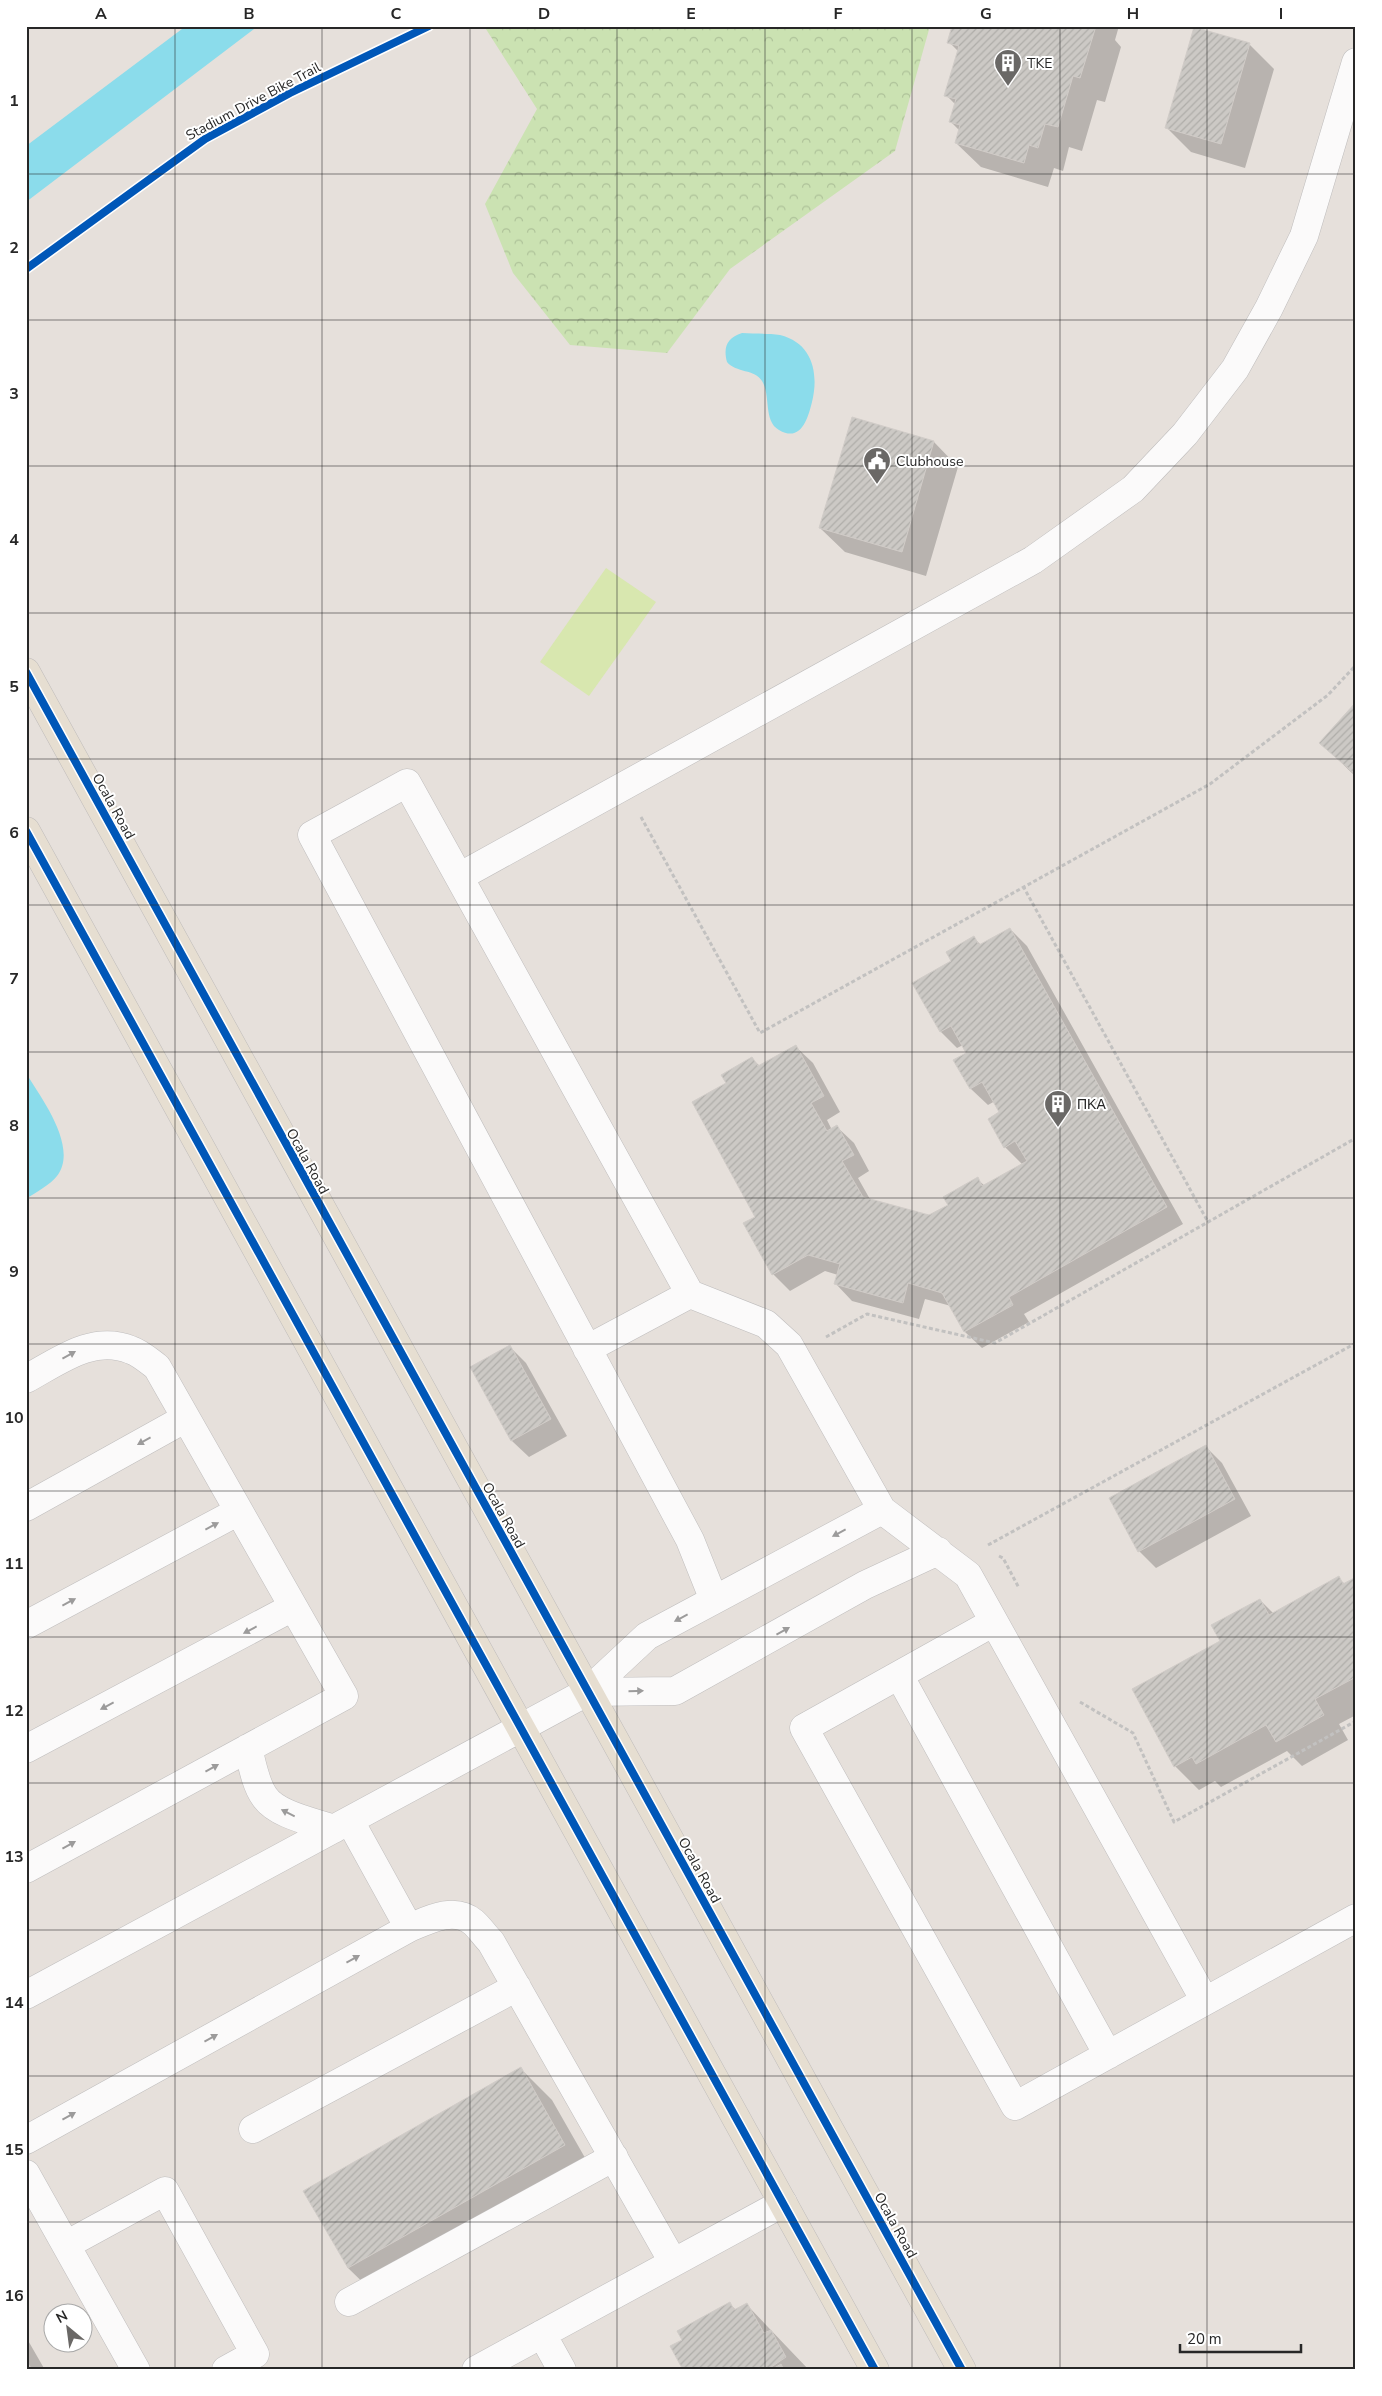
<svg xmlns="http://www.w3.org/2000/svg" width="1382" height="2396" viewBox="0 0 1382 2396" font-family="'Nunito Sans',sans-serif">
<defs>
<pattern id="forest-crowns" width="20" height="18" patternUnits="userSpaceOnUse" patternTransform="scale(1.25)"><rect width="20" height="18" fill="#cbe2b2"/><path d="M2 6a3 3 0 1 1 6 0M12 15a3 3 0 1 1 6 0" fill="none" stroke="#aec299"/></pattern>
<pattern id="building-hatch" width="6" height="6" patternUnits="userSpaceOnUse" patternTransform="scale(1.25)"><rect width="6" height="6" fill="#ccc9c5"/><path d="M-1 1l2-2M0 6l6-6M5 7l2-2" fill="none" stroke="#afada9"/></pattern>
</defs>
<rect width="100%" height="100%" fill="#e6e0db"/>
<path fill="url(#forest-crowns)" d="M 484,26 L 930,26 L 895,151 L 730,269 L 667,353 L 570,345 L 513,273 L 485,204 L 537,109 Z"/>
<path fill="#d8e7af" d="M 606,568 L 656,602 L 589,696 L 540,662 Z"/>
<path fill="#8bdceb" d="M 186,26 L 258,26 L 26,202 L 26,146 Z
M 742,333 C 754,334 768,333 780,335 C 813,343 819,374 812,402 C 808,418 801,443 779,430 C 763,421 771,395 762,381 C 755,369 736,373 727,362 C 723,347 727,338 742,333 Z
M 26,1073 C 41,1098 79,1147 57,1176 C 51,1184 35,1193 26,1199 Z"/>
<path fill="#0003" d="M 954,26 L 1119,26 L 1115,40 L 1121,47 L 1105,102 L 1097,100 L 1082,151 L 1069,147 L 1063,171 L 1054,168 L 1048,187 L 981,167 L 956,143 L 960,131 L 951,122 L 956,105 L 946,95 L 959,52 L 949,42 Z
M 1249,44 L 1274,69 L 1245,168 L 1191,152 L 1167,128 Z
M 853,418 L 934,442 L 958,467 L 926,576 L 845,552 L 820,528 Z
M 1356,704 L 1356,777 L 1321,743 Z
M 1010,929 L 1027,946 L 1183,1224 L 1024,1314 L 1029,1322 L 982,1348 L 965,1332 L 951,1306 L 925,1299 L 919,1319 L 852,1301 L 836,1284 L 838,1275 L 825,1271 L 790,1291 L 773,1274 L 745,1224 L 757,1217 L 727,1084 L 752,1059 L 760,1066 L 796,1047 L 813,1063 L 840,1112 L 827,1120 L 832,1130 L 837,1127 L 854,1143 L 869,1171 L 858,1178 L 871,1201 L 929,1216 L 950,1205 L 977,1179 L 985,1186 L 1023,1165 L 1005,1147 L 1001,1113 L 995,1101 L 988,1105 L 971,1089 L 955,1061 L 967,1053 L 963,1045 L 957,1048 L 941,1032 L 952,961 L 974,938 L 981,945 Z
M 510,1347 L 526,1363 L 567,1436 L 529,1457 L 512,1441 L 472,1368 Z
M 1206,1447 L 1222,1463 L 1251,1516 L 1156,1568 L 1139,1551 Z
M 1338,1578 L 1345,1584 L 1356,1578 L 1356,1715 L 1339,1724 L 1348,1740 L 1302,1766 L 1287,1751 L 1221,1787 L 1215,1781 L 1199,1790 L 1175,1766 L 1221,1641 L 1260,1600 L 1274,1614 Z
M 521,2069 L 552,2100 L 596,2177 L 380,2299 L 348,2268 L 305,2191 Z
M 729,2303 L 736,2310 L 747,2305 L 809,2370 L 685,2370 L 684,2340 Z
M 26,2337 L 45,2370 L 26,2370 Z"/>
<path fill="url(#building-hatch)" stroke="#d1ccc8" d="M 952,26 L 1096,26 L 1080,78 L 1073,76 L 1058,127 L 1045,124 L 1038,148 L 1029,145 L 1024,163 L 955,143 L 960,125 L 949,122 L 956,99 L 944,96 L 959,46 L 947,43 Z
M 1194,27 L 1250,43 L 1221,144 L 1165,128 Z
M 852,417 L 934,441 L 902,552 L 819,528 Z
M 1356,702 L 1356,775 L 1319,743 Z
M 1010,928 L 1167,1207 L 1009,1297 L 1013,1305 L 964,1332 L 942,1293 L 908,1283 L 903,1303 L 834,1284 L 840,1264 L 808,1255 L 772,1275 L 743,1223 L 755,1217 L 692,1102 L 726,1083 L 721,1075 L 752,1057 L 758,1066 L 796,1045 L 824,1096 L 811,1103 L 827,1131 L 837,1125 L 854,1155 L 842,1161 L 863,1197 L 929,1215 L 948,1205 L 943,1197 L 978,1177 L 982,1186 L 1027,1161 L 1015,1141 L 1004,1148 L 988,1119 L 999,1112 L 982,1082 L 970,1089 L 953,1060 L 966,1053 L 951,1026 L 940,1032 L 912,983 L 951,961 L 946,952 L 974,936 L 979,945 Z
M 510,1345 L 551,1419 L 511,1441 L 470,1367 Z
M 1206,1445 L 1235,1499 L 1138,1552 L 1109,1498 Z
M 1339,1576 L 1343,1584 L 1356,1577 L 1356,1677 L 1315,1699 L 1324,1715 L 1276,1742 L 1266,1725 L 1196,1764 L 1192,1757 L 1174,1767 L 1132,1689 L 1220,1641 L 1211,1625 L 1260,1599 L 1269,1615 Z
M 521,2067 L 565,2145 L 348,2268 L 303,2191 Z
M 730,2302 L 734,2310 L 747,2303 L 764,2333 L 771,2330 L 786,2357 L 767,2370 L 683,2370 L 670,2346 L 682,2340 L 677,2331 Z
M 26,2360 L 32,2370 L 26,2370 Z
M 781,2364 L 784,2370 L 771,2370 Z"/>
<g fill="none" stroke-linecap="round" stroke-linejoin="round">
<defs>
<path id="minor" d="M 459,877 L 1033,560 L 1133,489 L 1185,434 L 1235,369 L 1269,308 L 1304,236 L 1356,62
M 587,1349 L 690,1294
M 26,1379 C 59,1361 93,1334 131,1350 C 140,1353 149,1361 157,1367 L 344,1696 L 26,1869
M 26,1507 L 186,1418
M 714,1600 L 690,1540 L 312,835 L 407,783 L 690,1294 L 766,1324 L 789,1345 L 882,1510 L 968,1575 L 1205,2001
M 994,1622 L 804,1728 L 1015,2106 L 1356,1918
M 26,1625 L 239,1511
M 899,1675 L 1108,2055
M 587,1692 L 675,1691 L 865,1585 L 938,1551
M 248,1748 C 252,1763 255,1783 264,1796 C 276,1815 314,1822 334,1829
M 26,1749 L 293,1607
M 350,1821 L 409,1928
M 26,1995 L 587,1692 L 647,1636 L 882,1510
M 253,2129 L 517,1987
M 26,2140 L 409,1928 C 428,1920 454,1906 473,1922 C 479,1927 485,1936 491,1942 L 673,2262
M 26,2174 L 136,2370
M 66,2245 L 165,2191 L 255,2354 L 226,2370
M 349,2302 L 614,2157
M 542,2334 L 562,2370
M 476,2370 L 783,2203"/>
<path id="major" d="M 26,672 L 962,2370
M 26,831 L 875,2370"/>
</defs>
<use href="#minor" stroke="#bfbdbd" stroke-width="29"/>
<use href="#major" stroke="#bfbcbb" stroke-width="29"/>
<path stroke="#c2c1c0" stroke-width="3" stroke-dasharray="4 2.5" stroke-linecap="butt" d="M 641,817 L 760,1033 L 1210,784 L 1328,695 L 1356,665
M 1023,886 L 1208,1222
M 826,1337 L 867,1314 L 995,1343 L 1356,1138
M 988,1545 L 1356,1343
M 999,1556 L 1003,1558 L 1019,1588
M 1080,1702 L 1133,1733 L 1174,1822 L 1356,1721"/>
<use href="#minor" stroke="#fbfafa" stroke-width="28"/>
<use href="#major" stroke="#e6ded1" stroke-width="28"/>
<defs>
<path id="cycleway" d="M 26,269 L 205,139 L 290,93 L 429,26
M 26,672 L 962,2370
M 26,831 L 875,2370"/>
</defs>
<use href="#cycleway" stroke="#fff" stroke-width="11"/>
<use href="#cycleway" stroke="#0057b8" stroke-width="8"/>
</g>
<defs><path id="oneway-solid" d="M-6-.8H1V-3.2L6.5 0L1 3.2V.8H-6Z" transform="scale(1.25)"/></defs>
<g fill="#9c9b9b">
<use href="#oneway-solid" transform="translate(69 1355) rotate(-29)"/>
<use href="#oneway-solid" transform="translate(144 1441) rotate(151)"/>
<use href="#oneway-solid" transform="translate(212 1526) rotate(-28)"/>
<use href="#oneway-solid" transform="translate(839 1533) rotate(152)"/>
<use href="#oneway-solid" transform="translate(69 1602) rotate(-28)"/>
<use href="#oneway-solid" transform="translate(681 1618) rotate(152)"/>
<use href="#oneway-solid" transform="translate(250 1630) rotate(152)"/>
<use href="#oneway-solid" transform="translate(783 1631) rotate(-29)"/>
<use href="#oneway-solid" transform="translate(636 1691) rotate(-1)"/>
<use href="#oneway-solid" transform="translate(107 1706) rotate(152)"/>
<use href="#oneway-solid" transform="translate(212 1768) rotate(-29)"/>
<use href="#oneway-solid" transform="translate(288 1813) rotate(-153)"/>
<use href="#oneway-solid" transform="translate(69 1845) rotate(-29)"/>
<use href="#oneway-solid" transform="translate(353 1959) rotate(-29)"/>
<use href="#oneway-solid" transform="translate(211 2038) rotate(-29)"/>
<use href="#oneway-solid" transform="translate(69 2116) rotate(-29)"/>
</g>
<path fill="none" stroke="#272727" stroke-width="1" stroke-opacity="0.55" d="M 175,26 L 175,2370M 322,26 L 322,2370M 470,26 L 470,2370M 617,26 L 617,2370M 765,26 L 765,2370M 912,26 L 912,2370M 1060,26 L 1060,2370M 1207,26 L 1207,2370M 26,174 L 1356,174M 26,320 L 1356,320M 26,466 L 1356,466M 26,613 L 1356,613M 26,759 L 1356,759M 26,905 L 1356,905M 26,1052 L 1356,1052M 26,1198 L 1356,1198M 26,1344 L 1356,1344M 26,1491 L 1356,1491M 26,1637 L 1356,1637M 26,1783 L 1356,1783M 26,1930 L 1356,1930M 26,2076 L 1356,2076M 26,2222 L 1356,2222"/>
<defs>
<symbol id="building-pin" viewBox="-11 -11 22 30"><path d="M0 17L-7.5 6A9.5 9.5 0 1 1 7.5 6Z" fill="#6a6866" stroke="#fff"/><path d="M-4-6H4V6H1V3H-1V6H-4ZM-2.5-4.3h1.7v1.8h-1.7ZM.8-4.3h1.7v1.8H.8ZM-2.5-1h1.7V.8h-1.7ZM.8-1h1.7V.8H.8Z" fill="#fff"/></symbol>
<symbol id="civic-pin" viewBox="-11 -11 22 30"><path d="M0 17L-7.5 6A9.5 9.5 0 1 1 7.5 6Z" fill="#6a6866" stroke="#fff"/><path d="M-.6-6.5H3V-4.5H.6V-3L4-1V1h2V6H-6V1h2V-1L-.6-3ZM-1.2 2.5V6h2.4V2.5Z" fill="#fff"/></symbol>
</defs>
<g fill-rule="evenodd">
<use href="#building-pin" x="992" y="47" width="32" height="43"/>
<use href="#civic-pin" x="861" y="445" width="32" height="43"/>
<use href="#building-pin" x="1042" y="1088" width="32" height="43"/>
</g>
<g text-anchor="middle" stroke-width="4" stroke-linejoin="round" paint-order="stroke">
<g font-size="14" fill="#272727" stroke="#fff" text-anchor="start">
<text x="1027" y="68">TKE</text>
<text x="896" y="466">Clubhouse</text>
<text x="1077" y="1109">ΠΚΑ</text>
</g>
<g font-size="14" fill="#272727" stroke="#fff">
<text transform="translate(253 101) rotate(-28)" y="5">Stadium Drive Bike Trail</text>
<text transform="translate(114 806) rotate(61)" y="5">Ocala Road</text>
<text transform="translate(308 1161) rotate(61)" y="5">Ocala Road</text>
<text transform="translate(504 1515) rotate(61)" y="5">Ocala Road</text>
<text transform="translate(700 1870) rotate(61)" y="5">Ocala Road</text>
<text transform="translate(896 2225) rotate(61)" y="5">Ocala Road</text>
</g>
</g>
<rect width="1382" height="2396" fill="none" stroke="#ffffff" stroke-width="55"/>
<g transform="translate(68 2328) rotate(331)"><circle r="24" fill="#ffffff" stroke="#a9a9a9"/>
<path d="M0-4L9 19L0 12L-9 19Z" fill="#6a6866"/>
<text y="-8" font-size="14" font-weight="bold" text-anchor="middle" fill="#272727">N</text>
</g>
<path d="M1180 2344v8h121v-8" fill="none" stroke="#272727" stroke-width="2.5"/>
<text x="1187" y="2344" font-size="15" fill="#272727" stroke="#ffffff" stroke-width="4" paint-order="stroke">20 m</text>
<rect x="28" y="28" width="1326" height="2340" fill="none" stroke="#272727" stroke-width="2"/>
<g font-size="16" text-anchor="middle" font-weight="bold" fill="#272727">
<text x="101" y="19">A</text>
<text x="249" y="19">B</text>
<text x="396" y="19">C</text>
<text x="544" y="19">D</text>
<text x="691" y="19">E</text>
<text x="838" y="19">F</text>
<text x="986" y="19">G</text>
<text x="1133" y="19">H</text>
<text x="1281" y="19">I</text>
<text x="14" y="106">1</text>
<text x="14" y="253">2</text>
<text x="14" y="399">3</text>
<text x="14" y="545">4</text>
<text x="14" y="692">5</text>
<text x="14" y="838">6</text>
<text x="14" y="984">7</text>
<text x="14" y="1131">8</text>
<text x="14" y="1277">9</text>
<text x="14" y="1423">10</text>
<text x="14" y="1569">11</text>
<text x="14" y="1716">12</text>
<text x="14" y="1862">13</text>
<text x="14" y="2008">14</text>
<text x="14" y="2155">15</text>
<text x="14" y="2301">16</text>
</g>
</svg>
